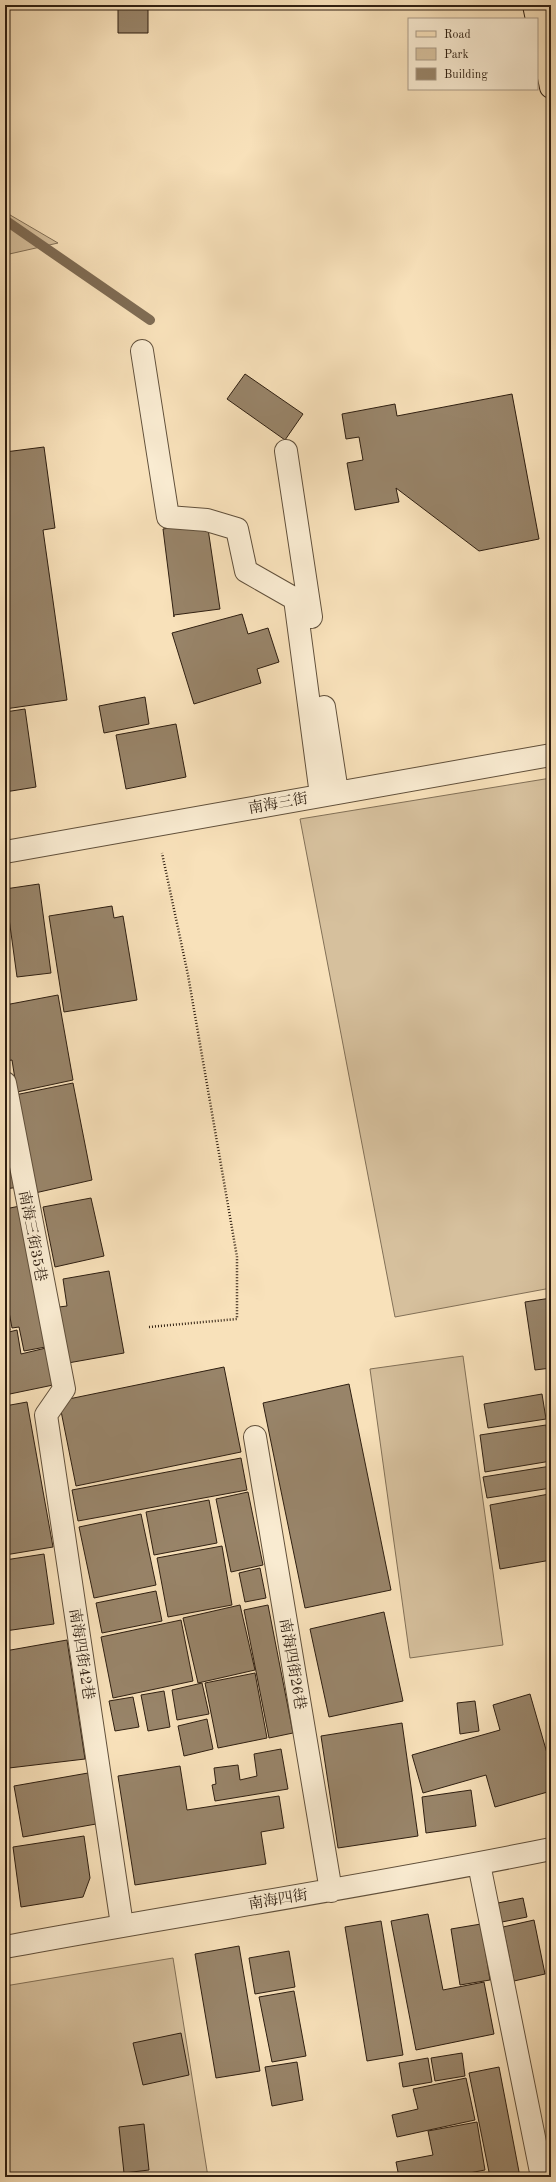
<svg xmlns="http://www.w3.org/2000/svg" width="556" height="2182" viewBox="0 0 556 2182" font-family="'Old Standard TT','Noto Serif TC',serif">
<rect width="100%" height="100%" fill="#f8e1ba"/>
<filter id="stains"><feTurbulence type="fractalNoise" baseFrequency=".005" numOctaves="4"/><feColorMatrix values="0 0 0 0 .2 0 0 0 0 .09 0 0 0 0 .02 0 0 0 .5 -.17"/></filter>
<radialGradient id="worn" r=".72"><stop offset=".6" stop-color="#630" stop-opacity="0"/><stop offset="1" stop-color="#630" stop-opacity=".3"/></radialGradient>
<path fill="#d6c09d" stroke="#827057" d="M 5,212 L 58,243 L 5,255 Z
M 551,778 L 551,1288 L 395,1317 L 300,819 Z
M 463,1356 L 503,1645 L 410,1658 L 370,1369 Z
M 173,1958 L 208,2177 L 5,2177 L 5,1986 Z"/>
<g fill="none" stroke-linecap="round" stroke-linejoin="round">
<path stroke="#7f6c54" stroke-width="10" d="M 5,220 L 150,320"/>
</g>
<path fill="#988469" stroke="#2f1f11" d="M 118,5 L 148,5 L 148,33 L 118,33 Z
M 245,374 L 303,414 L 285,440 L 227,399 Z
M 512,394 L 539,539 L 479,551 L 396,488 L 399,502 L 355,510 L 347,463 L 363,460 L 359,437 L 346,439 L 342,414 L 395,404 L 397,416 Z
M 44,447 L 55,528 L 43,530 L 67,700 L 5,709 L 5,452 Z
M 207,522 L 220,609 L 174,615 L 174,617 L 163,529 Z
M 242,614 L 248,634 L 268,628 L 279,662 L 257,669 L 261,683 L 194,704 L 172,633 Z
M 145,697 L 149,724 L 104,733 L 99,706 Z
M 25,709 L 36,787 L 5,792 L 5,712 Z
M 176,724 L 186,777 L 126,789 L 116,735 Z
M 39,884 L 51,973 L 17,977 L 5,889 Z
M 112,906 L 114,918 L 123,916 L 137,1000 L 64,1012 L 49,916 Z
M 58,995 L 73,1080 L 17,1092 L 12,1060 L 5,1061 L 5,1005 Z
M 73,1083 L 92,1180 L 35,1193 L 15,1095 Z
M 5,1103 L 19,1187 L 5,1189 Z
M 91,1198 L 104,1256 L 55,1267 L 43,1207 Z
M 20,1206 L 51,1346 L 24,1351 L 19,1327 L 12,1328 L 5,1290 L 5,1209 Z
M 109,1271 L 124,1353 L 68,1363 L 59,1307 L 67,1306 L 63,1279 Z
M 551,1298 L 551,1368 L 535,1370 L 525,1302 Z
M 5,1303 L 10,1330 L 5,1331 Z
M 17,1330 L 21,1354 L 50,1347 L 58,1384 L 5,1395 L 5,1333 Z
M 224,1367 L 241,1452 L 76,1486 L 59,1401 Z
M 349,1384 L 391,1590 L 305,1608 L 263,1403 Z
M 542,1394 L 546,1419 L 488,1428 L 484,1404 Z
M 27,1402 L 53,1547 L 5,1555 L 5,1406 Z
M 546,1425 L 551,1461 L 485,1472 L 480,1435 Z
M 241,1458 L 247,1490 L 78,1521 L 72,1490 Z
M 551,1466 L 551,1488 L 487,1498 L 483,1477 Z
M 248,1492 L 263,1565 L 231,1572 L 216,1499 Z
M 549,1494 L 551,1560 L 500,1569 L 490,1505 Z
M 209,1500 L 217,1543 L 154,1555 L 146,1512 Z
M 141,1514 L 156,1585 L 94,1598 L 79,1527 Z
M 222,1546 L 232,1605 L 168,1617 L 157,1558 Z
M 44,1554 L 54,1624 L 5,1631 L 5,1560 Z
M 260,1568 L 266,1598 L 245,1602 L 239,1573 Z
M 156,1591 L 162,1621 L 102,1633 L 96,1603 Z
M 240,1605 L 255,1670 L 198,1683 L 183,1618 Z
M 268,1605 L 293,1733 L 269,1738 L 244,1610 Z
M 384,1612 L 403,1701 L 329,1717 L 310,1629 Z
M 181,1620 L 193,1681 L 113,1698 L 101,1637 Z
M 67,1640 L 85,1759 L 9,1768 L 5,1744 L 5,1651 Z
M 255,1673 L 267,1738 L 218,1748 L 205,1683 Z
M 202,1683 L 209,1714 L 177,1720 L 172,1690 Z
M 164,1691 L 170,1727 L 148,1731 L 141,1695 Z
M 530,1694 L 551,1767 L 551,1791 L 495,1807 L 486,1775 L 423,1793 L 412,1755 L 500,1730 L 493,1705 Z
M 133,1697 L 139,1727 L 115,1731 L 109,1701 Z
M 475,1701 L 479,1731 L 460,1734 L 457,1703 Z
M 207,1719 L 213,1749 L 184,1756 L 178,1726 Z
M 402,1723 L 418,1836 L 338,1848 L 321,1736 Z
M 281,1749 L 288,1789 L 215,1801 L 212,1785 L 216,1784 L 214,1768 L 238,1765 L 240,1780 L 257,1776 L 254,1754 Z
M 180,1766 L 187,1810 L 279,1796 L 284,1828 L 261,1832 L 266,1864 L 135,1885 L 118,1776 Z
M 88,1773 L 96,1824 L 23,1837 L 14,1786 Z
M 471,1790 L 476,1826 L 426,1833 L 422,1797 Z
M 84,1836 L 90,1878 L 83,1897 L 21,1907 L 13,1847 Z
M 523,1898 L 527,1917 L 497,1923 L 493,1904 Z
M 428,1914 L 443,1990 L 484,1982 L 494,2034 L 416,2050 L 391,1921 Z
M 534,1920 L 545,1974 L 514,1981 L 503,1927 Z
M 381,1921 L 403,2055 L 367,2061 L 345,1927 Z
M 481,1924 L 490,1980 L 460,1985 L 451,1929 Z
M 239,1946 L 260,2071 L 216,2078 L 195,1954 Z
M 289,1951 L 295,1987 L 255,1994 L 249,1958 Z
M 294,1991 L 306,2056 L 272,2062 L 259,1997 Z
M 181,2033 L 189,2075 L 143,2085 L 133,2043 Z
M 462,2053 L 465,2076 L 435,2081 L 431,2058 Z
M 428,2058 L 432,2082 L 403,2087 L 399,2063 Z
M 297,2062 L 303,2100 L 272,2106 L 265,2067 Z
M 499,2067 L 520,2177 L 490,2177 L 469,2073 Z
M 466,2078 L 475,2120 L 397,2137 L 392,2115 L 418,2109 L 413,2089 Z
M 477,2122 L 485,2170 L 448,2177 L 399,2177 L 396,2162 L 433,2155 L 428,2131 Z
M 144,2124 L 149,2170 L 124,2173 L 119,2127 Z"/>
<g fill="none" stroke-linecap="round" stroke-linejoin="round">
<defs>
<path id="minor" d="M 142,351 L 168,517 L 207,520 L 237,529 L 246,571 L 295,599 L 321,795
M 286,451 L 311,617
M 324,707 L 337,792
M 5,852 L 551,755
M 5,1083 L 64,1389 L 46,1415 L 122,1925
M 255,1437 L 331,1891
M 479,1864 L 542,2177
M 5,1947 C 187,1913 370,1886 551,1849"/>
<path id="major" d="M 534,5 L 551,87"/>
</defs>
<use href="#minor" stroke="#61503b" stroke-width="24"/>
<use href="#major" stroke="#2f1f11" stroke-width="24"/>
<path stroke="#2f1f11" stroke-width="2.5" stroke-dasharray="1 2" stroke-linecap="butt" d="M 149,1327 L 237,1319 L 237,1257 L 188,975 L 162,853"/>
<use href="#minor" stroke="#faecd2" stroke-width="22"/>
<use href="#major" stroke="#f8e1ba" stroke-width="22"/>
</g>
<g text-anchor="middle" stroke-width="4" stroke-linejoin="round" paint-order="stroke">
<g font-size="15" fill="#2f1f11" stroke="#faecd2">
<text transform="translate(278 803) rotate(-10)" y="5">南海三街</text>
<text transform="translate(33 1236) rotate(79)" y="5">南海三街35巷</text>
<text transform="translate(82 1654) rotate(81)" y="5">南海四街42巷</text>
<text transform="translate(293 1664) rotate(80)" y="5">南海四街26巷</text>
<text transform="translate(278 1899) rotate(-9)" y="5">南海四街</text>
</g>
</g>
<rect width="556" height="2182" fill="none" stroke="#f8e1ba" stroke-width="20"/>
<rect x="6" y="6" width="544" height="2170" fill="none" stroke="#2f1f11" stroke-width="2"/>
<rect x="10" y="10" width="536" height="2162" fill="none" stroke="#2f1f11"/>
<rect x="408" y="18" width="130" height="72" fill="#faecd2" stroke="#a99a85"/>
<rect x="416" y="31" width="20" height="6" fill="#f8e1ba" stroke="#a99a85"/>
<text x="444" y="38" font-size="12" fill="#2f1f11">Road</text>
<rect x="416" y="48" width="20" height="12" fill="#d6c09d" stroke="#a99a85"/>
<text x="444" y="58" font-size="12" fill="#2f1f11">Park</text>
<rect x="416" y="68" width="20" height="12" fill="#988469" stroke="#a99a85"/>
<text x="444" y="78" font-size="12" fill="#2f1f11">Building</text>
<rect width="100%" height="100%" filter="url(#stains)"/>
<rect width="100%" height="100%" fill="url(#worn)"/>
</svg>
